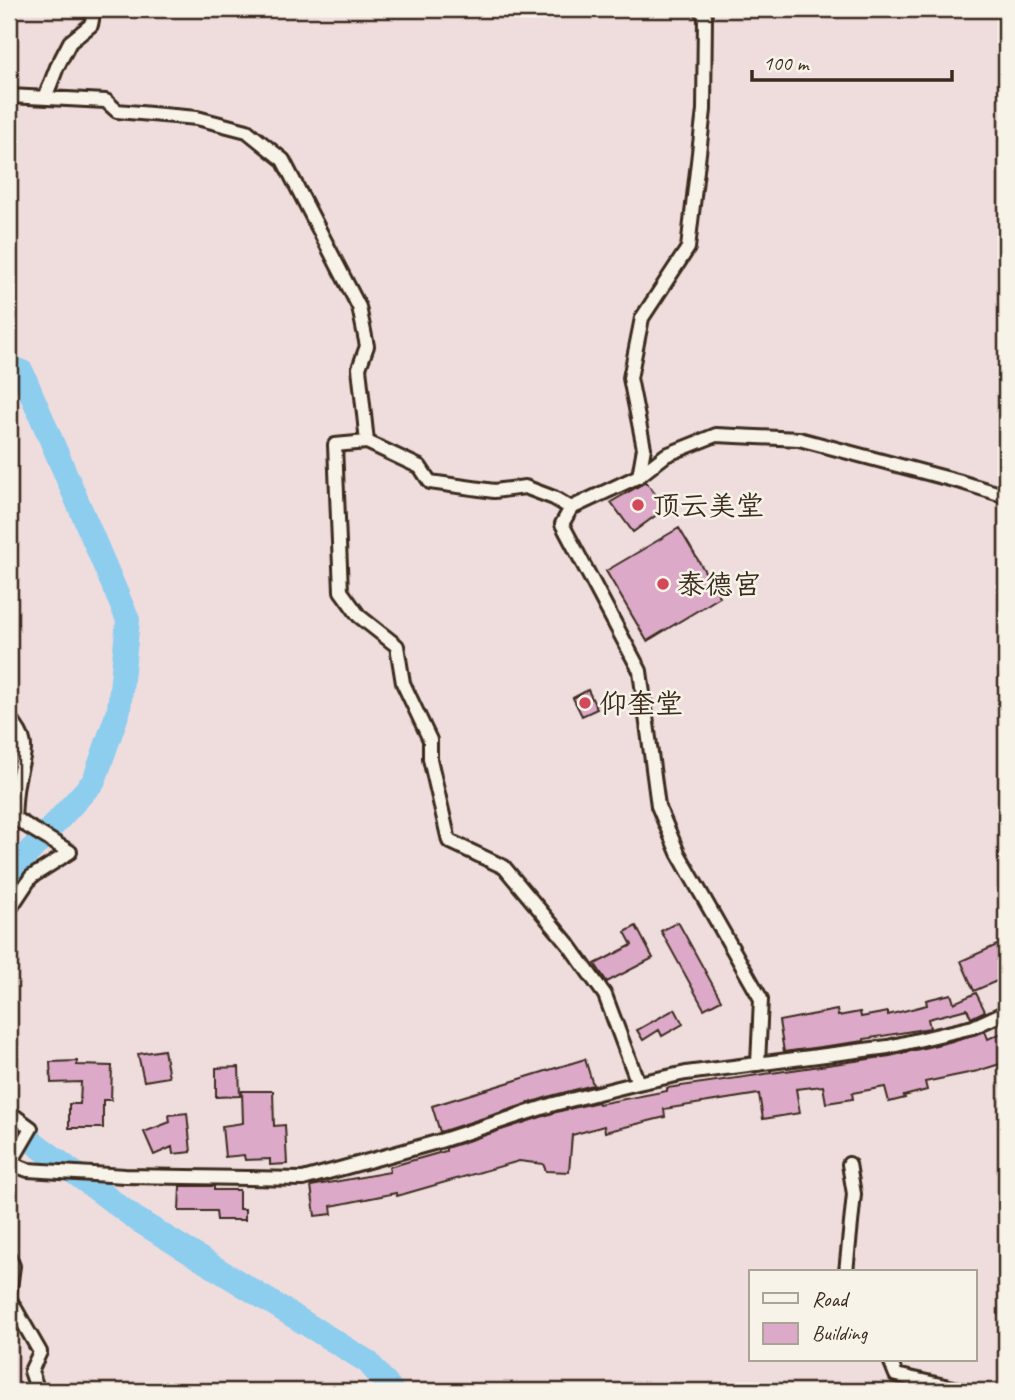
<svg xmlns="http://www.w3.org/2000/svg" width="1015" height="1400" viewBox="0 0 1015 1400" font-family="Caveat,'LXGW WenKai TC',sans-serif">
<rect width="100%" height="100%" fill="#efddde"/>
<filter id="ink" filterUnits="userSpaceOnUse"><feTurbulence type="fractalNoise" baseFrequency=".0143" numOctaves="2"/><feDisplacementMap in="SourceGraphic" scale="14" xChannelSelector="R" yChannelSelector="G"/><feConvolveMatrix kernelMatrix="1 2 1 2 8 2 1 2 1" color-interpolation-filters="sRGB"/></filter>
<g filter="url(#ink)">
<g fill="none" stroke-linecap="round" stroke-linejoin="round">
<path stroke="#8dcdee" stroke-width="24" d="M 9,367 L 22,372 L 128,620 L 119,709 L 94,781 L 9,874
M 9,1124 L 136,1219 L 368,1362 L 392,1391"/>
</g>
<path fill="#dcaac8" stroke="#3b2a1e" stroke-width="2" d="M 646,482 L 666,508 L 633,532 L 611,502 Z
M 679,528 L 720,597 L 647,641 L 606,571 Z
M 588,690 L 597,709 L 582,716 L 573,698 Z
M 678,922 L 721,1000 L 704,1009 L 661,931 Z
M 636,926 L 653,958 L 607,982 L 595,964 L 632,945 L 625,932 Z
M 1006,941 L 1006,977 L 974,991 L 961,961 Z
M 976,993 L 985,1011 L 971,1018 L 967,1009 L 928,1019 L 930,1028 L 864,1039 L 864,1041 L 784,1052 L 779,1021 L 837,1010 L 838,1016 L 860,1012 L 861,1017 L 888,1012 L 888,1015 L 927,1005 L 926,1000 L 951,994 L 954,1003 Z
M 675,1009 L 683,1024 L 662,1036 L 659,1030 L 643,1040 L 637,1030 Z
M 985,1031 L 988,1039 L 1006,1031 L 1006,1062 L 978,1071 L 925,1082 L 927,1090 L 904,1096 L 905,1098 L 889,1102 L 885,1087 L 852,1093 L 853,1099 L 826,1103 L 823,1086 L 796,1089 L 800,1113 L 763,1119 L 759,1094 L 664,1109 L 665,1117 L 605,1132 L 604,1126 L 572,1135 L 569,1172 L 546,1171 L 543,1164 L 519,1161 L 397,1196 L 396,1193 L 331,1206 L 332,1214 L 315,1216 L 311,1186 L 390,1172 L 389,1167 L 446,1151 L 446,1148 L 556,1112 L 598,1102 L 599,1104 L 667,1091 L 667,1088 L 890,1056 L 949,1042 Z
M 164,1050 L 169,1077 L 144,1081 L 138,1054 Z
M 585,1059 L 593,1085 L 551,1096 L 440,1132 L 432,1106 Z
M 77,1061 L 77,1065 L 112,1066 L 111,1100 L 103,1100 L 103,1128 L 69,1128 L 69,1104 L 80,1104 L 81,1082 L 51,1083 L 50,1062 Z
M 239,1067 L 240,1096 L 216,1097 L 216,1068 Z
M 242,1091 L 273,1091 L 274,1126 L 285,1125 L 287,1164 L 270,1165 L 270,1159 L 245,1160 L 244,1155 L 225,1157 L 222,1126 L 243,1123 Z
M 187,1113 L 191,1152 L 173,1154 L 172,1147 L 154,1155 L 144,1132 L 170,1122 L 169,1115 Z
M 180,1186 L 214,1186 L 214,1190 L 239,1190 L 239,1209 L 245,1209 L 245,1220 L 217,1220 L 216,1211 L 179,1211 Z"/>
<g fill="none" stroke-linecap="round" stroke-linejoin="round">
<defs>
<path id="minor" d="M 9,96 L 106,101 L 117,111 L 197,118 L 247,131 L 283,160 L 359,307 L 367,346 L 359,368 L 367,442 L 420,467 L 430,482 L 494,491 L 525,487 L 554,498 L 571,508
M 45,98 L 57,67 L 70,42 L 91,25 L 94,9
M 367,442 L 335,445 L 341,591 L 359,616 L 397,646 L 403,683 L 430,740 L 430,759 L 449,841 L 504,867 L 569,945 L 605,995 L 638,1083
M 639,476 L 644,448 L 630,378 L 642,318 L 688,248 L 704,110 L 705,16 L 700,9
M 9,718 C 31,743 24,750 18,779 C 15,792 15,805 14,818 L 70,852 L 31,877 L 9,910
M 758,1064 L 761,999 L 678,853 L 658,806 L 640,671 L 562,524 L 571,508 L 639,476 L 666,455 L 716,435 L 799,439 L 961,482 L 1006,496
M 9,1112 L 31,1128 L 10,1164
M 9,1163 L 28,1170 L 125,1176 L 303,1179 L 437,1142 L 554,1104 L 638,1083 L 686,1073 L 888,1047 L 973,1027 L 1006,1012
M 9,1257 L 13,1266 L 9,1295
M 846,1272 L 854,1194 L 849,1164
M 9,1298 L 40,1352 L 31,1371 L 38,1391
M 890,1360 L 896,1375 L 967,1391"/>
</defs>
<use href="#minor" stroke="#3b2a1e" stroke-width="18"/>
<use href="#minor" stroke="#f7f3e8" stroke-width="12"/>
</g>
</g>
<g fill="#d1495b" stroke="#f7f3e8" stroke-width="2.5">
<circle cx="638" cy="505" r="7"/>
<circle cx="663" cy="584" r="7"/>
<circle cx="585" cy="703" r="7"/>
</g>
<g text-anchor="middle" stroke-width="5" stroke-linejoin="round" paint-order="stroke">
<g font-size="28" fill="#3b2a1e" stroke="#f7f3e8" text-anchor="start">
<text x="652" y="515">顶云美堂</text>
<text x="677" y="594">泰德宫</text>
<text x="599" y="713">仰奎堂</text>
</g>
</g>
<rect width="1015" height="1400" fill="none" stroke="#f7f3e8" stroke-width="35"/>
<rect x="18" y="18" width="980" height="1365" fill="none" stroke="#3b2a1e" stroke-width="2.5" filter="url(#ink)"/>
<rect x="749" y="1270" width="228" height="91" fill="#f7f3e8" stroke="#aca397" stroke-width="2"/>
<rect x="763" y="1293" width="35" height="10" fill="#f7f3e8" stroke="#aca397" stroke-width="2"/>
<text x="812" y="1306" font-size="21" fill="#3b2a1e">Road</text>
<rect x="763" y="1323" width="35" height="21" fill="#dcaac8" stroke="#aca397" stroke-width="2"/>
<text x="812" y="1340" font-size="21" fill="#3b2a1e">Building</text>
<path d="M752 70v10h200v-10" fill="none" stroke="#3b2a1e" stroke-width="3.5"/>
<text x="763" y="70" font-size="21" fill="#3b2a1e" stroke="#f7f3e8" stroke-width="5" paint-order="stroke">100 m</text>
</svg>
